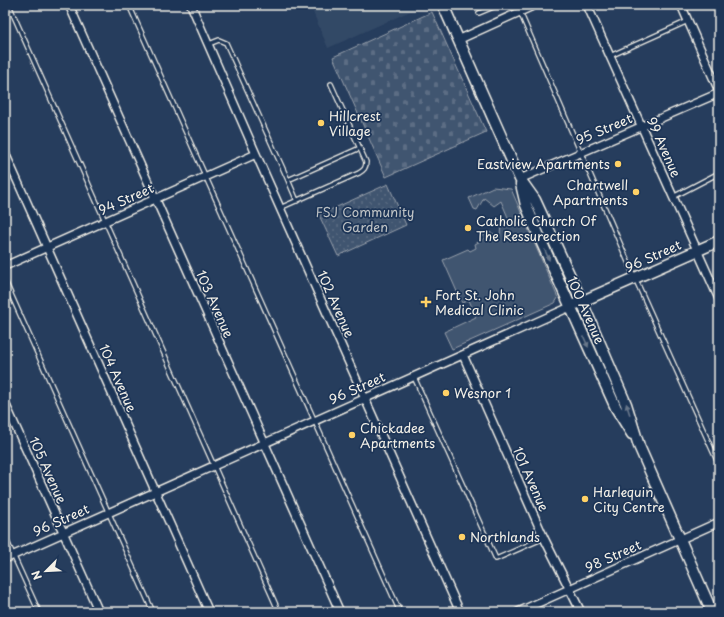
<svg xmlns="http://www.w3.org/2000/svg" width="724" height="617" viewBox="0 0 724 617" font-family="'Playpen Sans',sans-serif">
<defs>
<pattern id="cemetery-stones" width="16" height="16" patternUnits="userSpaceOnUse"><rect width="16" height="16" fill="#40546f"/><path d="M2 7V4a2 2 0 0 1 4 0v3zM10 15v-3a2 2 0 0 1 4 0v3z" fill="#5c6d84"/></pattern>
<pattern id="garden-dots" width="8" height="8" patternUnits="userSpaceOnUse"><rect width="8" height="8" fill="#40546f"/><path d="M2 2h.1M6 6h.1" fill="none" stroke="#5c6d84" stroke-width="1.8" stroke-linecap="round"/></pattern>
</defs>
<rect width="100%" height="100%" fill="#263d5d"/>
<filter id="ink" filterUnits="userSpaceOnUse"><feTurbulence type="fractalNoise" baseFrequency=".025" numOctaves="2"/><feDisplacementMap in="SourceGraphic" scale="8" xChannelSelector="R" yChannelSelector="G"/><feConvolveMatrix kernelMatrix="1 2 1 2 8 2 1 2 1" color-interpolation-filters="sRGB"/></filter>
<g filter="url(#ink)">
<path fill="#334966" d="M 310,5 L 424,5 L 328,48 Z"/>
<path fill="#40546f" stroke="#9aa2ac" d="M 493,187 L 511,189 L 558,298 L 555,303 L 452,349 L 444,332 L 476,317 L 469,300 L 462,303 L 443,260 L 468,249 L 470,251 L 476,248 L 475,244 L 484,239 L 483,235 L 488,232 L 500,236 L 501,223 L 510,222 L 501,201 L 494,206 L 484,198 L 477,210 L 474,209 L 469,198 Z"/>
<path fill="url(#cemetery-stones)" stroke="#9aa2ac" d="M 432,12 L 486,132 L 386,177 L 333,57 Z"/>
<path fill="url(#garden-dots)" stroke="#9aa2ac" d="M 388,184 L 406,225 L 338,256 L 319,215 Z"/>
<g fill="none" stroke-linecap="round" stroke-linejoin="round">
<defs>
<path id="lane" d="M 9,5 L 279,612
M 129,5 L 400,612
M 517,5 L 635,278 L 719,465
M 479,13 L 498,5
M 209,44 L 219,40 L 226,43 L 288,180
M 610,56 L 688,21
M 673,197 L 719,173
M 297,201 L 288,180 L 360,148
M 280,208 L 359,173 C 364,170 366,168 366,162 L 331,84
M 5,281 L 153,612
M 414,377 L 496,559 L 544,538
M 5,537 L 39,612"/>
<path id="street" d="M 69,5 L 340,612
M 191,5 L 256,154 L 460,612
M 587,5 L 719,299
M 681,5 L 719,91
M 458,40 L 535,5
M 5,153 L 209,612
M 520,179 L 719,93
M 5,266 L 256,154
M 463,355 L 544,538 L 581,612
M 5,403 L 99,612
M 5,559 L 570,307
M 518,612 L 719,522"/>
<path id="secondary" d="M 443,5 L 520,179 L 535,200 L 582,302 L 626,404 L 639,446 L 712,612
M 521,184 L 526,205 L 541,241 L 616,408 L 632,434
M 576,304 L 719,241"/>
</defs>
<use href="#lane" stroke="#f4f1e8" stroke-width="6"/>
<use href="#street" stroke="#f4f1e8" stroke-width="10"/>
<use href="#secondary" stroke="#f4f1e8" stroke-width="13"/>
<use href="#lane" stroke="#1d3557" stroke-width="3.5"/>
<use href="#street" stroke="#1d3557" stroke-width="7"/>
<use href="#secondary" stroke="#1d3557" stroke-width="10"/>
</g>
<defs><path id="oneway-solid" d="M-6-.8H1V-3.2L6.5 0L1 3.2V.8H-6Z"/></defs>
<g fill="#68778a">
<use href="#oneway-solid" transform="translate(547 255) rotate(66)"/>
<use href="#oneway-solid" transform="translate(586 342) rotate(66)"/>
<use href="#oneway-solid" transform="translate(628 409) rotate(-108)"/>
</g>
</g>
<g fill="#ffd166" stroke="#1d3557" stroke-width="1.5">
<circle cx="321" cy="123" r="4"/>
<circle cx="618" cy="164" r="4"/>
<circle cx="636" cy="192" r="4"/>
<circle cx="468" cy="228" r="4"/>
<path d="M424 296h4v4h4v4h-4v4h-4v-4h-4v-4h4z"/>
<circle cx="446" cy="393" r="4"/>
<circle cx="352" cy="435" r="4"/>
<circle cx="585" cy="499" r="4"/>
<circle cx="462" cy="537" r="4"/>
</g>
<g text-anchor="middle" stroke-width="3.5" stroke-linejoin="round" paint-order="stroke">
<g font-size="13" fill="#f4f1e8" stroke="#1d3557" text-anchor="start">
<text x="329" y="121">Hillcrest<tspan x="329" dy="15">Village</tspan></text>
<text x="610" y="169" text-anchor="end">Eastview Apartments</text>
<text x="628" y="190" text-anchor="end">Chartwell<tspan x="628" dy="15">Apartments</tspan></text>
<text x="476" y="226">Catholic Church Of<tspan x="476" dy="15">The Ressurection</tspan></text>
<text x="435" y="300">Fort St. John<tspan x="435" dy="15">Medical Clinic</tspan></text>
<text x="454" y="398">Wesnor 1</text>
<text x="360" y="433">Chickadee<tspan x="360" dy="15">Apartments</tspan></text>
<text x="593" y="497">Harlequin<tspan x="593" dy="15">City Centre</tspan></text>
<text x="470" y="542">Northlands</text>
</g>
<g font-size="13" fill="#f4f1e8" stroke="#1d3557">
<text transform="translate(604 129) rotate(-23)" y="5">95 Street</text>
<text transform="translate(664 147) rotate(66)" y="5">99 Avenue</text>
<text transform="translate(126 199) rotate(-24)" y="5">94 Street</text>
<text transform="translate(653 256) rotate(-24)" y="5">96 Street</text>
<text transform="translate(215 304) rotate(66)" y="5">103 Avenue</text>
<text transform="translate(336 304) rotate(66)" y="5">102 Avenue</text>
<text transform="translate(586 310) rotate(66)" y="5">100 Avenue</text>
<text transform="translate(118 378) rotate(66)" y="5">104 Avenue</text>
<text transform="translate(357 388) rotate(-24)" y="5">96 Street</text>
<text transform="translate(48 470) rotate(66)" y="5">105 Avenue</text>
<text transform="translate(531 479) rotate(66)" y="5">101 Avenue</text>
<text transform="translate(61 520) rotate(-24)" y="5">96 Street</text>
<text transform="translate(613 556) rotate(-24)" y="5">98 Street</text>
</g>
<g font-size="13" fill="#bec2c4" stroke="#1d3557">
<text x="365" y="217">FSJ Community<tspan x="365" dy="15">Garden</tspan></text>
</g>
</g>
<rect width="724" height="617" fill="none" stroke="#1d3557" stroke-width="20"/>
<rect x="10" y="10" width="704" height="597" fill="none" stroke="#f4f1e8" stroke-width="1.5" filter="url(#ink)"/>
<g transform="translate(46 571) rotate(246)" stroke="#1d3557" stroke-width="3" paint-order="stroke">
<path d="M0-3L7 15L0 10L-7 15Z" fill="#f4f1e8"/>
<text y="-6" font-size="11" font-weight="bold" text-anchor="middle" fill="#f4f1e8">N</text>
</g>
</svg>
